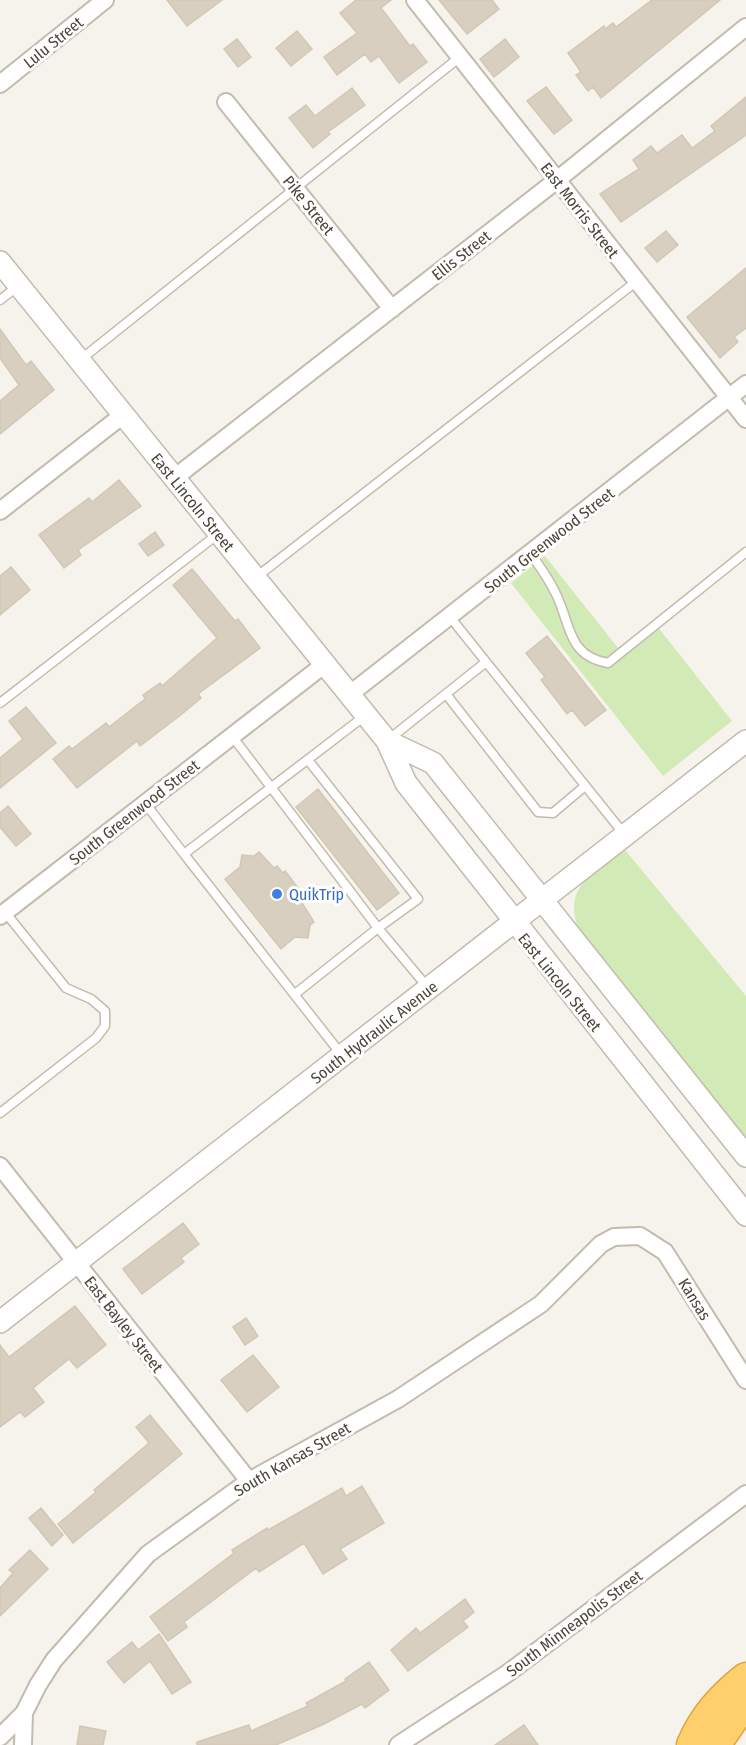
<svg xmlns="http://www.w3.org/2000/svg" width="746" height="1745" viewBox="0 0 746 1745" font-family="'Fira Sans Condensed',sans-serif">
<rect width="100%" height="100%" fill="#f6f3ec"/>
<path fill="#d2eab5" d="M 545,556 L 618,648 L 653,621 L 732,721 L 663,776 L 511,583 Z
M 625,850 L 746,996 L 746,1138 L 578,929 C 563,885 594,873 625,850 Z"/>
<path fill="#d8cfc1" stroke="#d3c7b4" stroke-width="1.5" d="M 167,0 L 222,0 L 187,26 Z
M 356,0 L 391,0 L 381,8 L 410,46 L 413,44 L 427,62 L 399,83 L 379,56 L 371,62 L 365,54 L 337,75 L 324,57 L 357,33 L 340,13 Z
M 439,0 L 492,0 L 499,9 L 467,34 Z
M 652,0 L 720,0 L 601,98 L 593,87 L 588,91 L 576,75 L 581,72 L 568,53 L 604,26 L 605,29 L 613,23 L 616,27 Z
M 297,31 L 312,49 L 291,66 L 276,48 Z
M 237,39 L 251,57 L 238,67 L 224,49 Z
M 505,39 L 519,57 L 494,77 L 480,59 Z
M 546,87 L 572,120 L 554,134 L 527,101 Z
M 352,88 L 365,105 L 328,132 L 330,134 L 313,148 L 289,118 L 306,105 L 315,116 Z
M 746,97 L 746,135 L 621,222 L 600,194 L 639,169 L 633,160 L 651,146 L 657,153 L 682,135 L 692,148 L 715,131 L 711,126 Z
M 666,231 L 678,245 L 657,262 L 645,248 Z
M 746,268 L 746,328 L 734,337 L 738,342 L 720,358 L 687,317 Z
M 0,329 L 26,365 L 31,361 L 54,390 L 0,434 L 0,401 L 19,385 L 0,358 Z
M 119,480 L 141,506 L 78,550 L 81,555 L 64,568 L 39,535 L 89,498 L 92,502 Z
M 155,532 L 164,545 L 148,556 L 139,544 Z
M 11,567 L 30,590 L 0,615 L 0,576 Z
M 192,569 L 235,621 L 238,619 L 260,648 L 198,694 L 201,698 L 182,714 L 140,746 L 137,741 L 77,788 L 53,759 L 69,746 L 72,749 L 106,723 L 109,727 L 145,699 L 143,695 L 160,683 L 162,686 L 217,638 L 173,585 Z
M 547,636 L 606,710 L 585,726 L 572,710 L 567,714 L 541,680 L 545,677 L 526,653 Z
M 26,707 L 56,743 L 0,788 L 0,758 L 23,739 L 9,721 Z
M 318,789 L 399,893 L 377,910 L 296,807 Z
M 8,806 L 31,834 L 16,846 L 0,827 L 0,813 Z
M 259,852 L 274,868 L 277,866 L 283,873 L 285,871 L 301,892 L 299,894 L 305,901 L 302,903 L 314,922 L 310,925 L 308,938 L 295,937 L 281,949 L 225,879 L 240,867 L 242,855 L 254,856 Z
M 183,1223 L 199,1244 L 181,1258 L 184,1262 L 142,1294 L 123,1269 Z
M 75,1306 L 106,1345 L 77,1368 L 69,1359 L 33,1388 L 44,1402 L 25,1417 L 20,1412 L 0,1427 L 0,1345 L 9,1357 Z
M 246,1318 L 258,1336 L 245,1345 L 233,1327 Z
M 253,1355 L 279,1387 L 247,1412 L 221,1380 Z
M 150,1415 L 182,1454 L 73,1543 L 58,1524 L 96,1492 L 94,1490 L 149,1443 L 136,1427 Z
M 362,1486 L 384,1523 L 340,1549 L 347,1559 L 323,1574 L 304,1543 L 259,1572 L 256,1568 L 184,1622 L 187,1627 L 168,1641 L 150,1617 L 234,1553 L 232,1550 L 267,1528 L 268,1530 L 342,1488 L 346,1496 Z
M 41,1508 L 63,1535 L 52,1546 L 29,1518 Z
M 30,1550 L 48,1569 L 0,1616 L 0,1588 L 13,1573 L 9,1570 Z
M 465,1599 L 474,1612 L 463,1621 L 468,1627 L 408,1671 L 391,1650 L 416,1628 L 420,1633 Z
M 159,1634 L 191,1682 L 172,1694 L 150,1661 L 124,1683 L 107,1662 L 132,1642 L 138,1650 Z
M 369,1662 L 389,1690 L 365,1708 L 362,1704 L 324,1724 L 276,1745 L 197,1745 L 197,1742 L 249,1725 L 251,1731 L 308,1706 L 306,1703 L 346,1681 L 345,1679 Z
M 524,1725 L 538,1745 L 495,1745 Z
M 80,1726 L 106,1731 L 103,1745 L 77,1745 Z"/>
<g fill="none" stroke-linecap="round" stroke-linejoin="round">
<defs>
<path id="service" d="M 0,300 L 18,286
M 80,360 L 460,57
M 531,554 C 540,567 549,579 556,594 C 571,624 567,656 608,663 L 746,552
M 255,578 L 637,281
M 450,617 L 624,834
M 446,694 L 538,812 L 553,813 L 585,786
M 0,703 L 218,534
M 232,736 L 378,928 L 418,899 L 308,760
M 388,740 L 486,662
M 145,803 L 184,854 L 366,715
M 184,854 L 341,1054
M 295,994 L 378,928 L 429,989
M 0,1113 L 96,1038 L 105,1026 L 105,1011 L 91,999 L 66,988 L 5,912"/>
<path id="minor" d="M 415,0 L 746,419
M 0,84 L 105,0
M 226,102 L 392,309
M 173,479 L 557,180 L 746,27
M 0,511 L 123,415
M 350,694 L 746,384
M 0,916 L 325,664
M 0,1166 L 249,1481
M 0,1737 L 24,1713
M 23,1745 L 24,1713 L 38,1685 L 54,1660 L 148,1554 L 249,1481 L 398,1399 L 541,1304 L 601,1244 L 614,1237 L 640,1236 L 665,1252 L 746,1380
M 398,1745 L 508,1673 L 746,1494"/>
<path id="tertiary" d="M 0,262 L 387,741 L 406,783 L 746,1215
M 387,741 L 433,763 L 746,1156
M 0,1322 L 746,741"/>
<path id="motorway" d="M 692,1745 C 704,1717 722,1697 746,1678
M 715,1745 L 735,1716 L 746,1706"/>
</defs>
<use href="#service" stroke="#c2bbae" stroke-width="11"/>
<use href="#minor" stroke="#c2bbae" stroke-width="20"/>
<use href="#tertiary" stroke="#c2bbae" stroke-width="24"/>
<use href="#motorway" stroke="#e0a43c" stroke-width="33"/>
<use href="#service" stroke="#fff" stroke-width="8"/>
<use href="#minor" stroke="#fff" stroke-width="16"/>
<use href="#tertiary" stroke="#fff" stroke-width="21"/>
<use href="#motorway" stroke="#ffcf6e" stroke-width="30"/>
</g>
<circle fill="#3f7fe0" stroke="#fff" stroke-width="2" cx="277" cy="894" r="6"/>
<g text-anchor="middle" stroke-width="6" stroke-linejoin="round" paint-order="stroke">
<g font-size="16" fill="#4b4439" stroke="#fff">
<text transform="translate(53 42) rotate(-39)" y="6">Lulu Street</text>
<text transform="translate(309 205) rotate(51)" y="6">Pike Street</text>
<text transform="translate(580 210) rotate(52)" y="6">East Morris Street</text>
<text transform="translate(461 255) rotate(-38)" y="6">Ellis Street</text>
<text transform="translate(193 502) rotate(51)" y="6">East Lincoln Street</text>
<text transform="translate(549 540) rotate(-38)" y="6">South Greenwood Street</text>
<text transform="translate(134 812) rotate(-38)" y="6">South Greenwood Street</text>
<text transform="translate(560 982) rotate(51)" y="6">East Lincoln Street</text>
<text transform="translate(374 1032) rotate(-38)" y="6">South Hydraulic Avenue</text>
<text transform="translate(695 1299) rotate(58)" y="6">Kansas</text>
<text transform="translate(124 1324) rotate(52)" y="6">East Bayley Street</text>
<text transform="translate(292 1459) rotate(-30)" y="6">South Kansas Street</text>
<text transform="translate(574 1623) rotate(-37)" y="6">South Minneapolis Street</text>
</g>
<g font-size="16" fill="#366cbe" stroke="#fff" text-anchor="start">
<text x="289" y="900">QuikTrip</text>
</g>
</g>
</svg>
